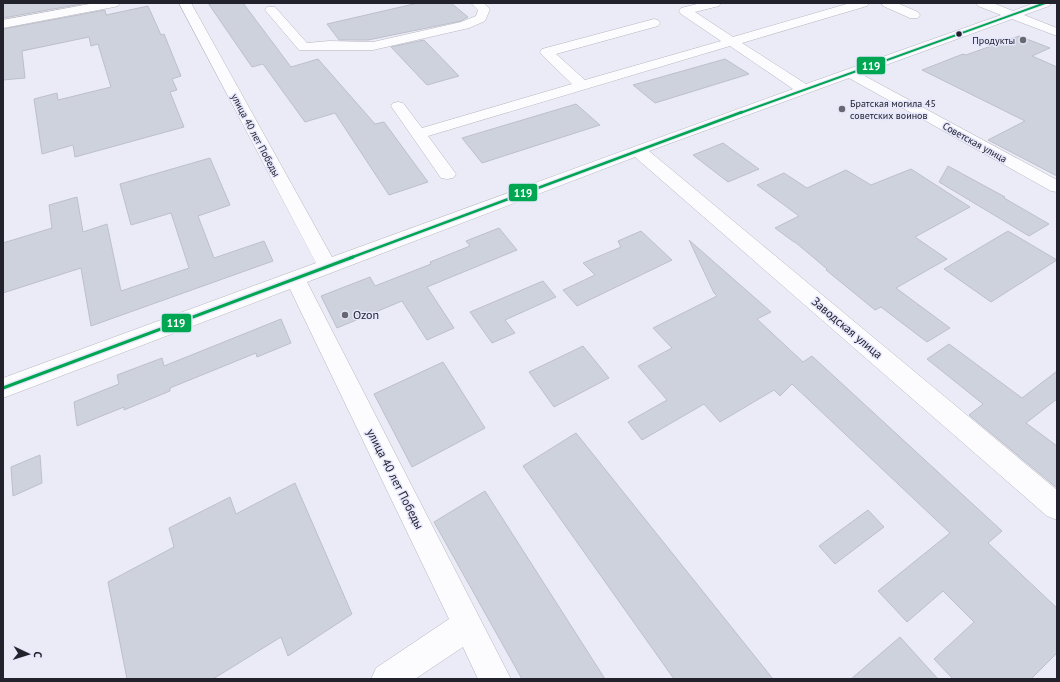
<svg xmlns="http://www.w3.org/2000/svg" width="1060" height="682" viewBox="0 0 1060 682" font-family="'PT Sans',sans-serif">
<rect width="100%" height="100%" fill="#ebebf7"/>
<path fill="#ced2dd" stroke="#bdc0c9" d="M 3,3 L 87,3 L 3,18 Z
M 208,3 L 243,3 L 291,67 L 318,59 L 375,124 L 384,122 L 428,182 L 389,195 L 335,113 L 305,122 L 263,64 L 252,67 Z
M 418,3 L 451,3 L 468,17 L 461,21 L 368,40 L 339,40 L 327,24 Z
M 148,6 L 161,35 L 164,34 L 181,76 L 172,79 L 177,90 L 170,92 L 184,127 L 75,157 L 73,145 L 42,154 L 34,99 L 57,93 L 58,100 L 111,87 L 98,44 L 91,46 L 89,37 L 22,51 L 25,78 L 3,80 L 3,29 L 105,10 L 106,15 Z
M 1019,36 L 1050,48 L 1032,56 L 1057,67 L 1057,176 L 988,140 L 1025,121 L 922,70 L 963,54 L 966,55 Z
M 424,40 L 459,76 L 427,85 L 391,47 Z
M 725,59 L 749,74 L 655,103 L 633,85 Z
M 576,104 L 600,125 L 482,163 L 462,138 Z
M 723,143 L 759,169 L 728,182 L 693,155 Z
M 210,158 L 230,205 L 198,216 L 214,258 L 264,241 L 273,261 L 91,326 L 81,268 L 3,293 L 3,243 L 52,228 L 49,205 L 77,197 L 83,232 L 107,224 L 121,291 L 189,268 L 171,213 L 131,225 L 120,184 Z
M 948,166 L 1005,197 L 1004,198 L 1049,224 L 1029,236 L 939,182 Z
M 911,169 L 970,207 L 915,237 L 947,259 L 896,288 L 950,328 L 927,342 L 881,307 L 875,310 L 826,270 L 827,269 L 795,242 L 794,242 L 775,228 L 799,216 L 757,185 L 784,173 L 807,188 L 846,170 L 871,185 Z
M 499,228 L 517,250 L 427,287 L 454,328 L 427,340 L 402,301 L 337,328 L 321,296 L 370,277 L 375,286 L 431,264 L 430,262 L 470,246 L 466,241 Z
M 641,231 L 672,260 L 577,306 L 563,290 L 595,275 L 583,263 L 621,247 L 618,241 Z
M 1008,231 L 1057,260 L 991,302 L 944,269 Z
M 689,240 L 771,312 L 757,319 L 803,362 L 812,356 L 1002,531 L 988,543 L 1057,608 L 1057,653 L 1031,679 L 953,679 L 934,659 L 974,622 L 943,591 L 907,622 L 878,591 L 950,533 L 792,384 L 780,396 L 774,390 L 720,422 L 704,404 L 642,440 L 628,422 L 667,400 L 638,366 L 672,348 L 653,328 L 717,296 L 714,293 Z
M 543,281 L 556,297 L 505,320 L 515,333 L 492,343 L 470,312 Z
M 281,319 L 291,343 L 257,357 L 256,353 L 170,388 L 170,391 L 124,410 L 124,407 L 77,426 L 74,402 L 119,384 L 117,375 L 162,358 L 164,366 Z
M 949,344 L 1022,398 L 1057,371 L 1057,399 L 1026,423 L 1057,446 L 1057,488 L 969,415 L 983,404 L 927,359 Z
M 583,346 L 609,378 L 554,407 L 529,372 Z
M 443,362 L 485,428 L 412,467 L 374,394 Z
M 576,433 L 773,679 L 674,679 L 523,466 Z
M 40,455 L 42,483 L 13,496 L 11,467 Z
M 295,483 L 352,614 L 288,656 L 281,637 L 213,679 L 127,679 L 108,582 L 174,547 L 169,528 L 230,497 L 236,514 Z
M 485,491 L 605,679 L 522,679 L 434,522 Z
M 868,510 L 884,527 L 835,564 L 819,546 Z
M 900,637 L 938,679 L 851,679 Z"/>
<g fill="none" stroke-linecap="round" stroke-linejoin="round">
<defs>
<path id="minor" d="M 95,3 L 120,3 L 118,6 L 114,7 L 3,28 L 3,20 Z
M 179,3 L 191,3 L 332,257 L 793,89 L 730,46 L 428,136 L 456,174 L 453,178 L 447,179 L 441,178 L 391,106 L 393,103 L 398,102 L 403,103 L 422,128 L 572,84 L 542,55 L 540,52 L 542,49 L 654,19 L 658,20 L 660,23 L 658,26 L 556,54 L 585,80 L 721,41 L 681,14 L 679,11 L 681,8 L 701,3 L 721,3 L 719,6 L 695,12 L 733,37 L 850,3 L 869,3 L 867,6 L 742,43 L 806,84 L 1001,15 L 978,6 L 976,3 L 993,3 L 1013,11 L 1034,3 L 1051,3 L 1049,6 L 1024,15 L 1057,28 L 1057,36 L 1012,19 L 861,74 L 1057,180 L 1057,192 L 1051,191 L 849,78 L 649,151 L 1057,490 L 1057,520 L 1047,516 L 635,157 L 307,282 L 511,679 L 478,679 L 463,647 L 415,679 L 371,679 L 376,668 L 449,619 L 290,289 L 3,398 L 3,378 L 316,263 Z
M 471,3 L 484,3 L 490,9 L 485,21 L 469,28 L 373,50 L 299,50 L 265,10 L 267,7 L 275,7 L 307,43 L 329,41 L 373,42 L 461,22 L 476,16 L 478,10 Z
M 881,3 L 897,3 L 918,12 L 920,15 L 918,18 L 910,18 L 883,6 Z"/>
</defs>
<use href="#minor" stroke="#b5b6bf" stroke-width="1"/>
<use href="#minor" fill="#fcfcfe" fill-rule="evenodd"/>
<defs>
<path id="bus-1-far2" d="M 740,113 L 1045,3"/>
<path id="bus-1-far1" d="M 350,258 L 742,112"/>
<path id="bus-1" d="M 3,388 L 353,257"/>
</defs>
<use href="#bus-1-far2" stroke="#e6e7fc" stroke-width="4"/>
<use href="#bus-1-far1" stroke="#e6e7fc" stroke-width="5"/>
<use href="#bus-1" stroke="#e6e7fc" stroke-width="6"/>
<use href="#bus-1-far2" stroke="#00a651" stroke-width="2"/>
<use href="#bus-1-far1" stroke="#00a651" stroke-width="2.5"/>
<use href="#bus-1" stroke="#00a651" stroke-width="3"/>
</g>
<circle fill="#21222b" stroke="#e6e7fc" stroke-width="1.5" cx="959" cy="34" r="3.5"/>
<g fill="#686872" stroke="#e6e7fc" stroke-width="1.5">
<circle cx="1023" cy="40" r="4"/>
<circle cx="842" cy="109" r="4"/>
<circle cx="345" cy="315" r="4"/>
</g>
<g text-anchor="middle" stroke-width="3" stroke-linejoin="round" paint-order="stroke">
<g font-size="10" fill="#21222b" stroke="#e6e7fc" text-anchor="end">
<text x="1015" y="44">Продукты</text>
<text x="850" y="107" text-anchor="start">Братская могила 45<tspan x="850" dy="12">советских воинов</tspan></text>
</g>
<g font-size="10" fill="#21222b" stroke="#e6e7fc">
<text transform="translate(256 135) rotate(62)" y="4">улица 40 лет Победы</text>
<text transform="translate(975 142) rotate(29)" y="4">Советская улица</text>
</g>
<g font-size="12" fill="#21222b" stroke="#e6e7fc" text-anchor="start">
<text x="353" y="319">Ozon</text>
</g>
<g font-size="12" fill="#21222b" stroke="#e6e7fc">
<text transform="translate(847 328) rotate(40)" y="4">Заводская улица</text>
<text transform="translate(395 479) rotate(63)" y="4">улица 40 лет Победы</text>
</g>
</g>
<g stroke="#e6e7fc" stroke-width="1.5">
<rect x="856" y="56" width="30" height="19" rx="4" fill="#00a651"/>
<rect x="508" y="183" width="30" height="19" rx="4" fill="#00a651"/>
<rect x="161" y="313" width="31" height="20" rx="4" fill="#00a651"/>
</g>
<g font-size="11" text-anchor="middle" font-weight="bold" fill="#fff">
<text x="871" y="70">119</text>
<text x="523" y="197">119</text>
<text x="176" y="327">119</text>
</g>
<rect width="1060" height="682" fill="none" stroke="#21222b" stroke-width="8"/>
<g transform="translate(28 654) rotate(94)" stroke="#e6e7fc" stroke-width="3" paint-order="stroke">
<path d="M0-3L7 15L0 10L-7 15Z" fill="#21222b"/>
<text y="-6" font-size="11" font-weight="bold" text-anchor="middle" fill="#21222b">С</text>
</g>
</svg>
